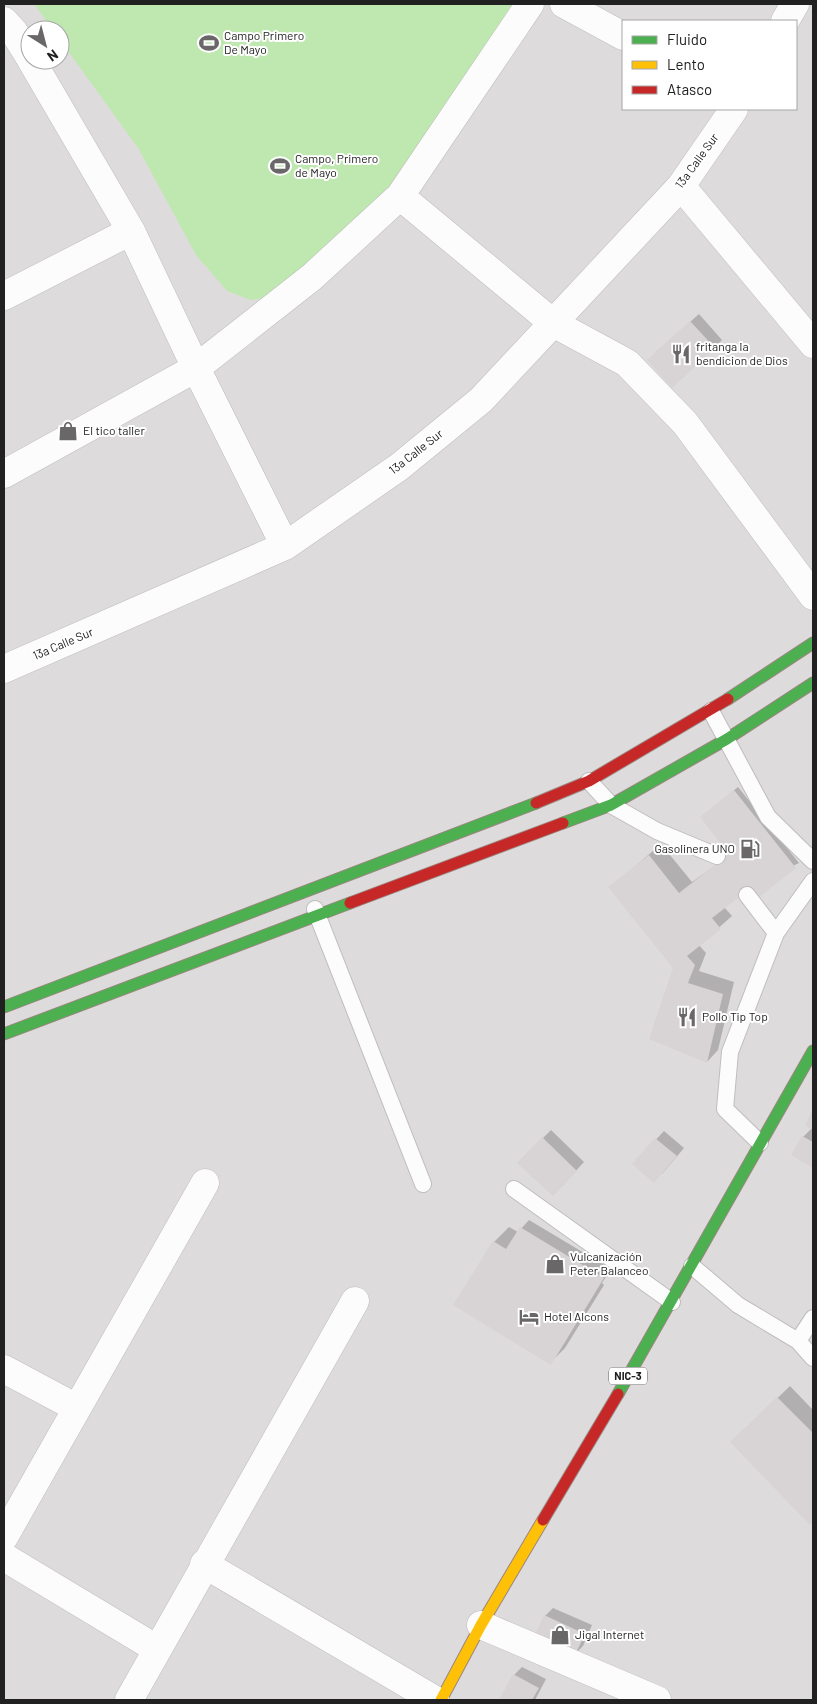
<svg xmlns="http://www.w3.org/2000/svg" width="817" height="1704" viewBox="0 0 817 1704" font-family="Barlow,sans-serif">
<rect width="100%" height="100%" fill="#efeaea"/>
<path fill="#dedbdc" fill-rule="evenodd" d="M 4,4 L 813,4 L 813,1700 L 4,1700 ZM 623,21 L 796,21 L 796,109 L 623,109 ZM 30,30 L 60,30 L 60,60 L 30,60 Z"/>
<path fill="#bfe8b0" d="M 34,4 L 512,4 L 401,185 L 278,296 L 251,300 L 227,291 L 196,255 L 138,148 L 60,40 L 60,30 L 53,30 Z"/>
<path fill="#0003" d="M 699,314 L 722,340 L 714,348 L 656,352 Z
M 738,787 L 799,863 L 751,886 L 724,907 L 732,916 L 699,945 L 706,953 L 699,971 L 734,982 L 718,1050 L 707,1062 L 674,968 L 610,888 L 661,844 L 692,882 L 716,865 L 730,854 L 705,814 Z
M 813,1111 L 813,1166 L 793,1155 L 803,1137 L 812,1128 L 806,1125 Z
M 551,1130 L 584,1162 L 561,1187 L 543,1138 Z
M 664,1131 L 684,1148 L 662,1174 L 633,1164 Z
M 529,1220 L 611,1269 L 602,1283 L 604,1285 L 565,1348 L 550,1363 L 494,1242 L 509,1227 L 518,1232 Z
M 790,1386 L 813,1410 L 813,1520 L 810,1523 L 732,1442 Z
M 553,1608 L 592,1625 L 583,1646 L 575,1654 L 545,1616 Z
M 522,1667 L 546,1679 L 535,1700 L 500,1700 L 514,1675 Z"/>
<path fill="#d8d3d5" d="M 690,321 L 715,348 L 672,388 L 647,360 Z
M 734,790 L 796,868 L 759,897 L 751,888 L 712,918 L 721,929 L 687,956 L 695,965 L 688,983 L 723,994 L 707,1063 L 649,1039 L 673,968 L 608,887 L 649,855 L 679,893 L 729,854 L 700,817 Z
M 813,1109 L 813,1130 L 805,1125 Z
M 802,1136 L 813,1142 L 813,1168 L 791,1155 Z
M 542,1137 L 577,1171 L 553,1196 L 517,1163 Z
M 655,1138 L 677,1156 L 654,1183 L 632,1164 Z
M 520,1227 L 604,1278 L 551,1365 L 453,1305 L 493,1241 L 506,1249 Z
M 777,1397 L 813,1433 L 813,1522 L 810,1525 L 730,1442 Z
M 544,1615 L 585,1634 L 575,1655 L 534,1637 Z
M 513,1674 L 539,1688 L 532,1700 L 499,1700 Z"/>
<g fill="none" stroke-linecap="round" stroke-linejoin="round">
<defs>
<path id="lane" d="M 711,711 L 768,817 L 813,861
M 589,781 L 611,805 L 657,831 L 717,856
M 747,895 L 776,933 L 730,1052 L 725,1109 L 760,1143
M 315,909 L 423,1184
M 776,933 L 813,881
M 514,1189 L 672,1302
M 692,1266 L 738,1305 L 798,1341 L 813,1358
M 798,1341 L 813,1318"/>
<path id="street" d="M 564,4 L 623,36
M 4,21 L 14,32 L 30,58
M 785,21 L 795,4
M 31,60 L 131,231
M 681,186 L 813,344
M 400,196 L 553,323 L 627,363 L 685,423 L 813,596
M 4,296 L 131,231 L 196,368 L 285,546
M 4,474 L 196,368 L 312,277 L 400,196 L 530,4
M 4,669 L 285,546 L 399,467 L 481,400 L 553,323 L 681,186 L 734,109
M 4,1369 L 77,1408
M 4,1537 L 205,1183
M 4,1557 L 157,1649
M 204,1564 L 435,1700
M 481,1625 L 657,1700
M 129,1700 L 355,1301"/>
<path id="fast" d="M 728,699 L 813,643
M 563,823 L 611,805 L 727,739 L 813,683
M 4,1007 L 536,803
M 4,1034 L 350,903
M 618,1394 L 813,1051"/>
<path id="slow" d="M 441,1700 L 481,1625 L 543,1520"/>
<path id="jam" d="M 536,803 L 589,781 L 728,699
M 350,903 L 563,823
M 543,1520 L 618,1394"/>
</defs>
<use href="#lane" stroke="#bfbdbd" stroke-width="18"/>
<use href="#street" stroke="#bfbdbd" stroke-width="29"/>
<use href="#fast" stroke="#9b8680" stroke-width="13"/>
<use href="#slow" stroke="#9b8680" stroke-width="13"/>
<use href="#jam" stroke="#9b8680" stroke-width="13"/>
<use href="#lane" stroke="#fdfcfc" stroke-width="16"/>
<use href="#street" stroke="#fdfcfc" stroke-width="28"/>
<use href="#fast" stroke="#4caf50" stroke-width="11"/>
<use href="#slow" stroke="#ffc107" stroke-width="11"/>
<use href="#jam" stroke="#c62828" stroke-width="11"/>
</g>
<defs>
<symbol id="stadium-bare" viewBox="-9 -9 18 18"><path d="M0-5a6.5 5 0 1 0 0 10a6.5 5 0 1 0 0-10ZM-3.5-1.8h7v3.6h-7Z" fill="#696767" stroke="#fff" stroke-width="2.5" paint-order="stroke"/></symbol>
<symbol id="restaurant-bare" viewBox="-9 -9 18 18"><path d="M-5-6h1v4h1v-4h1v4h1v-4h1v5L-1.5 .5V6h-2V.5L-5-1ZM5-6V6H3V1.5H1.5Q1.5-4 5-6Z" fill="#696767" stroke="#fff" stroke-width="2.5" paint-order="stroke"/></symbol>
<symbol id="shop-bare" viewBox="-9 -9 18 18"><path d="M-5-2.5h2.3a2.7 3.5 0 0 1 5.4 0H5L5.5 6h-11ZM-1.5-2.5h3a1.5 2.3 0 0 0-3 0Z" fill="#696767" stroke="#fff" stroke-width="2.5" paint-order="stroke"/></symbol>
<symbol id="fuel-bare" viewBox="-9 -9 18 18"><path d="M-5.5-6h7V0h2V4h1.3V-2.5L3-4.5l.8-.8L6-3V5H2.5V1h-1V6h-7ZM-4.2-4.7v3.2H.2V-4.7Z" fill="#696767" stroke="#fff" stroke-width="2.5" paint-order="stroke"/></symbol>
<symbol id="hotel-bare" viewBox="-9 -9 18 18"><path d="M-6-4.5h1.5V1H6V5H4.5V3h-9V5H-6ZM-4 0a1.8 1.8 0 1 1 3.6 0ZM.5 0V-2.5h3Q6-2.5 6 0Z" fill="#696767" stroke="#fff" stroke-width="2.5" paint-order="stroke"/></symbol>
</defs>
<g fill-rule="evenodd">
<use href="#stadium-bare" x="195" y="29" width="28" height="28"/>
<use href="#stadium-bare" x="266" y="152" width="28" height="28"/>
<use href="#restaurant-bare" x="667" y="340" width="28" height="28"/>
<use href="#shop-bare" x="54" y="417" width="28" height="28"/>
<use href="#fuel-bare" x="736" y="835" width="28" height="28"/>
<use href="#restaurant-bare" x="673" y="1003" width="28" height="28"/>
<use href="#shop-bare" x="541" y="1250" width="28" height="28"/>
<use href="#hotel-bare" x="515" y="1303" width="28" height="28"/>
<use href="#shop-bare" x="546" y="1621" width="28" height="28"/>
</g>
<g text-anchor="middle" stroke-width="4" stroke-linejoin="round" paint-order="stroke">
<rect fill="#fff" stroke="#646464" stroke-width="1" x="609" y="1367.5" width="38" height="17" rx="4"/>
<g font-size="11" font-weight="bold" fill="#212121">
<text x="628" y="1380">NIC-3</text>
</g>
<g font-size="12" fill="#212121" stroke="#fff" text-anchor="start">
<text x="224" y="40">Campo Primero<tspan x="224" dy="14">De Mayo</tspan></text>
<text x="295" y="163">Campo, Primero<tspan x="295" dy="14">de Mayo</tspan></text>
<text x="696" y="351">fritanga la<tspan x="696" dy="14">bendicion de Dios</tspan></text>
<text x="83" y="435">El tico taller</text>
<text x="735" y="853" text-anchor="end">Gasolinera UNO</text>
<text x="702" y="1021">Pollo Tip Top</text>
<text x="570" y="1261">Vulcanización<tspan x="570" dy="14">Peter Balanceo</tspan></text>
<text x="544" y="1321">Hotel Alcons</text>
<text x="575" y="1639">Jigal Internet</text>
</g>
<g font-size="12" fill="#212121" stroke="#fff">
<text transform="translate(697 161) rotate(-54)" y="4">13a Calle Sur</text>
<text transform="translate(416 452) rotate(-38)" y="4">13a Calle Sur</text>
<text transform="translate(63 644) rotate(-23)" y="4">13a Calle Sur</text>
</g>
</g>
<rect width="817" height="1704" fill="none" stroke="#212121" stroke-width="10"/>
<rect x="622" y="20" width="175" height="90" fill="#ffffff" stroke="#a6a6a6"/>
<rect x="632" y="36" width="25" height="8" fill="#4caf50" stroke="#a6a6a6"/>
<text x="667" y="45" font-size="15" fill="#212121">Fluido</text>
<rect x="632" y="61" width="25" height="8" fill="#ffc107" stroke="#a6a6a6"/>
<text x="667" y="70" font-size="15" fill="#212121">Lento</text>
<rect x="632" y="86" width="25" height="8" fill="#c62828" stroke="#a6a6a6"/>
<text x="667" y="95" font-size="15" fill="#212121">Atasco</text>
<g transform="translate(45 45) rotate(144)"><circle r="24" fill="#ffffff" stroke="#a6a6a6"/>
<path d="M0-4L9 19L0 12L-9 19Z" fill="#696767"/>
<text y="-8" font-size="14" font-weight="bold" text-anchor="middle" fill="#212121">N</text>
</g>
</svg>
